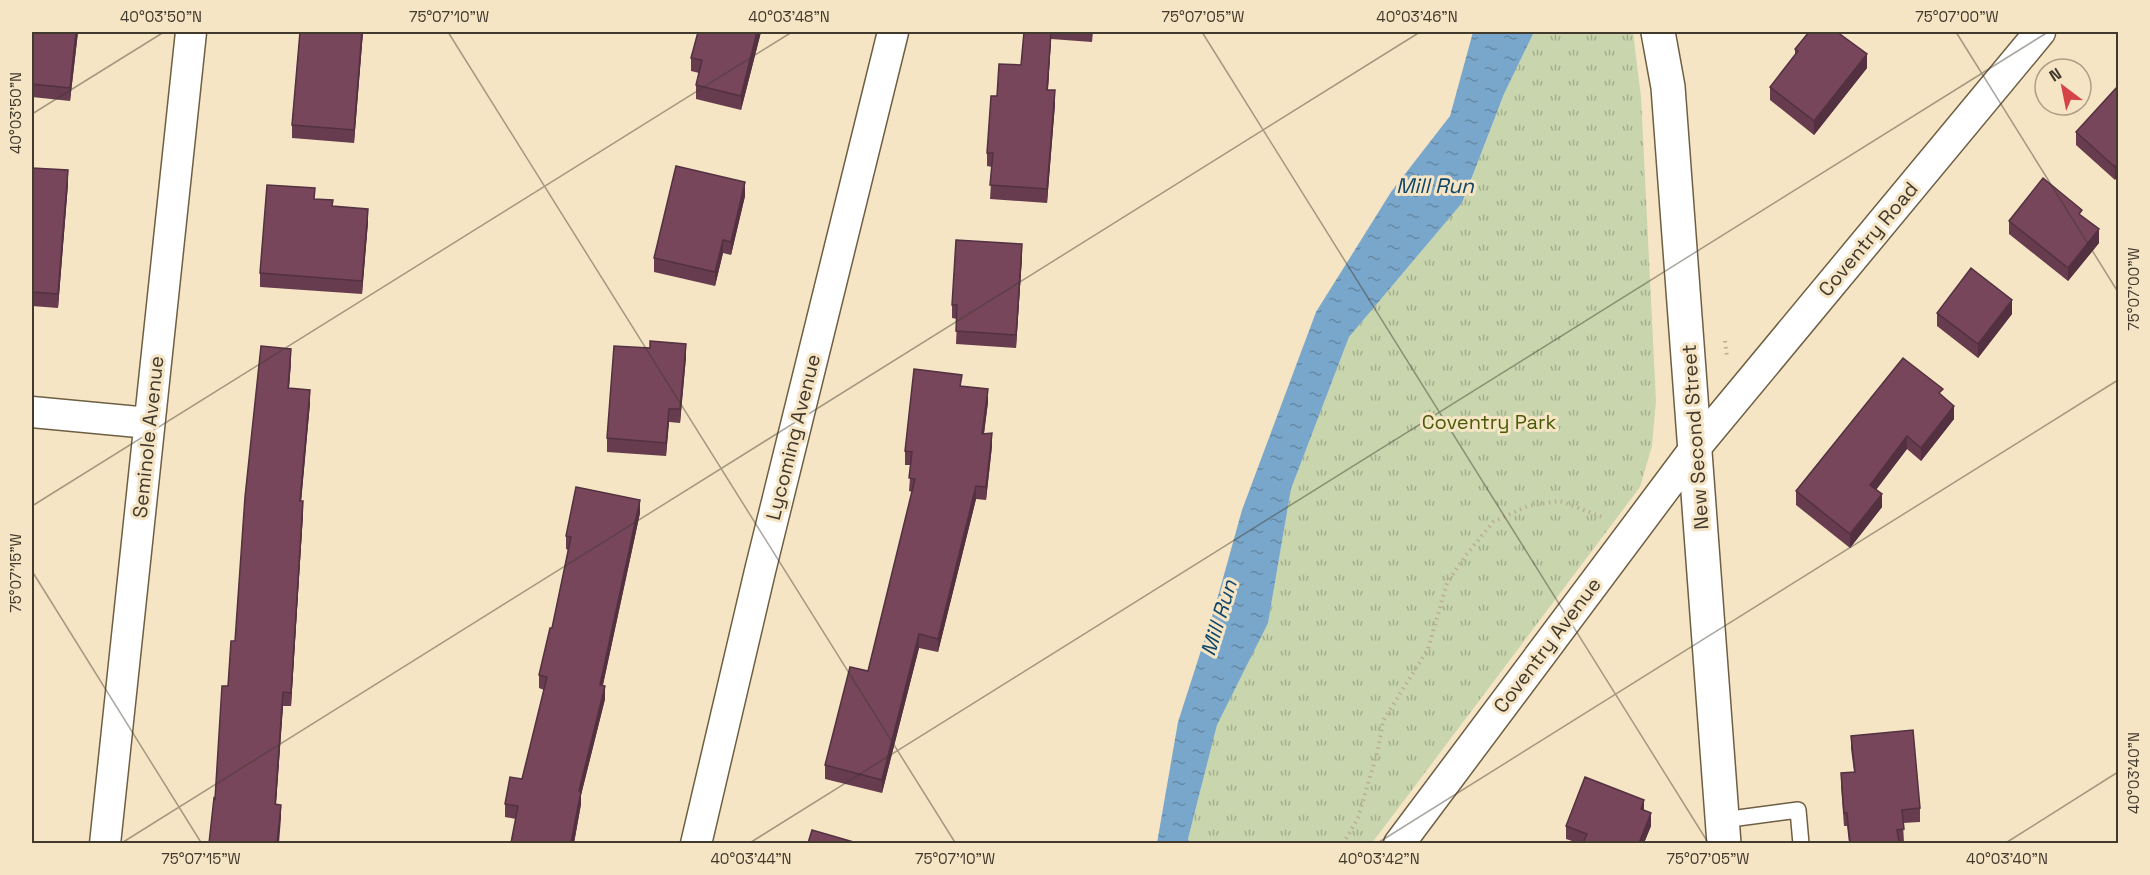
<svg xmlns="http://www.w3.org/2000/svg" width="2150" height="875" viewBox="0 0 2150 875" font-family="'Space Grotesk',sans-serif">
<defs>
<pattern id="park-tufts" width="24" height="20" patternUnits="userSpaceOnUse" patternTransform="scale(1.5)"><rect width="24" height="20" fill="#c8d5ad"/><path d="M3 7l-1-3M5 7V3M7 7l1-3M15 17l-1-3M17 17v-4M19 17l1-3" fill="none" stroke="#a4ae8d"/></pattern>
<pattern id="water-ripples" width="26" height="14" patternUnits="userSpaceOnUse" patternTransform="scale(1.5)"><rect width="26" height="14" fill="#79a7cb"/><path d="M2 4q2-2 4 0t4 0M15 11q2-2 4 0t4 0" fill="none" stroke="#6589a5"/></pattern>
</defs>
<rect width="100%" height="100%" fill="#f6e5c5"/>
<path fill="url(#park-tufts)" d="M 1534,32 L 1633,32 L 1641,97 L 1656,401 L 1652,446 L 1640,487 L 1372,843 L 1190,844 L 1188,839 L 1217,725 L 1268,622 L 1291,489 L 1349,337 L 1462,203 L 1504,94 Z"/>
<path fill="url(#water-ripples)" d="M 1473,32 L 1534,32 L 1504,94 L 1462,203 L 1349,337 L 1291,489 L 1268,623 L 1217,725 L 1188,839 L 1190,843 L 1157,843 L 1178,722 L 1215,607 L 1242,510 L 1316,312 L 1391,192 L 1450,116 Z"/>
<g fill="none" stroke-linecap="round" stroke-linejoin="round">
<defs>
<path id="service" d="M 1723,820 L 1798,810 L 1801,844"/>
<path id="minor" d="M 32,412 L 149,423
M 105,844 L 191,32
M 696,844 L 760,571 L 893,32
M 1399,844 L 1696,447 L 2040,32"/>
<path id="tertiary" d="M 1658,32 L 1668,87 L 1724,844"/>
</defs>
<use href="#service" stroke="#6e5f43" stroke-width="18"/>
<use href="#minor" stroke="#6e5f43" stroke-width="33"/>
<use href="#tertiary" stroke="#6e5f43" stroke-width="36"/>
<path stroke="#bcae94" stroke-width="4" stroke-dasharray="1.5 4.5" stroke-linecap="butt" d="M 1725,341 L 1727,357
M 1343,844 L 1358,818 L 1378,750 L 1383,721 L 1428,649 L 1447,583 L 1466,555 L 1493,522 L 1528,506 L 1560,501 L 1602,517"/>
<use href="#service" stroke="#fff" stroke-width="15"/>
<use href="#minor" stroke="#fff" stroke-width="30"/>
<use href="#tertiary" stroke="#fff" stroke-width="33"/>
</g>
<path fill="#663c4e" d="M 32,32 L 78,32 L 70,101 L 32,97 Z
M 300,32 L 363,32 L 354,143 L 292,138 L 292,125 Z
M 698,32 L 761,32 L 741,110 L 696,99 L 696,85 L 699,73 L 691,71 L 691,58 Z
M 1024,32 L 1093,32 L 1092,42 L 1051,39 L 1048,90 L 1055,104 L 1047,203 L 990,199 L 992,167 L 987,166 L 987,153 L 997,96 L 1021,65 Z
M 1795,49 L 1867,68 L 1814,135 L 1770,100 L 1770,87 L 1795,55 Z
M 2118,86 L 2115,180 L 2076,145 L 2076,132 Z
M 32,168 L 68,184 L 58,308 L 32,306 Z
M 745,196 L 731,255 L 723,253 L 715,286 L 654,272 L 654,258 Z
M 315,199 L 368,222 L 362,294 L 260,287 L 260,273 Z
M 2082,217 L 2099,243 L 2068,281 L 2009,234 L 2009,221 Z
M 1022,257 L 1016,348 L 956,344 L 957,319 L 952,318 L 952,305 Z
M 1937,313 L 2012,314 L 1978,358 L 1937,326 Z
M 686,357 L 680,423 L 669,422 L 666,456 L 607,452 L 607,438 Z
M 291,362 L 289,388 L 310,403 L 301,501 L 303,514 L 291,706 L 283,706 L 276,804 L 281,818 L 215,799 L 228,686 Z
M 962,386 L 988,402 L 984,434 L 992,446 L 986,500 L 976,499 L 938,652 L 919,648 L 882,793 L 825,779 L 825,765 L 868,671 L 912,492 L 909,491 L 911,465 L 905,465 L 905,451 Z
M 1943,396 L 1954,419 L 1921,461 L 1907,449 L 1876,489 L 1882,507 L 1850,548 L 1796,505 L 1796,491 Z
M 640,513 L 603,685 L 605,699 L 581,795 L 581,804 L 574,843 L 511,843 L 516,819 L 505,817 L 505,804 L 522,779 L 544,690 L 539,688 L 539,675 L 552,628 L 568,550 L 566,549 L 566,536 Z
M 1851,736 L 1920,808 L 1920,822 L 1903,823 L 1904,843 L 1849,843 L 1847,826 L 1844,826 L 1841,786 L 1841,773 L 1854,772 L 1851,749 Z
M 1644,810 L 1651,826 L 1644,843 L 1578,843 L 1566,839 L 1566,826 Z"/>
<path fill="#533140" d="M 76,32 L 78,32 L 70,101 L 70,88 Z
M 362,32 L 363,32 L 354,143 L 354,130 Z
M 757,32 L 761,32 L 741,110 L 741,96 Z
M 1051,32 L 1051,39 L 1047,104 L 1047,90 Z
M 1867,54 L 1867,68 L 1814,135 L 1814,121 Z
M 1055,90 L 1055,104 L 1047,203 L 1047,189 Z
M 2118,163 L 2118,176 L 2115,180 L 2115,167 Z
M 68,170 L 68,184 L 58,308 L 58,294 Z
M 745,182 L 745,196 L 731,255 L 731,242 Z
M 368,209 L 368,222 L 362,294 L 362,281 Z
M 2099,229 L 2099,243 L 2068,281 L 2068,268 Z
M 723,240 L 723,253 L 715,286 L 715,272 Z
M 1022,244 L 1022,257 L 1016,348 L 1016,335 Z
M 2012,300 L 2012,314 L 1978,358 L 1978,344 Z
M 686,344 L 686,357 L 680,423 L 680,409 Z
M 291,349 L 291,362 L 288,401 L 288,388 Z
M 988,389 L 988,402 L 982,448 L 982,434 Z
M 310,390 L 310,403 L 300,514 L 300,501 Z
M 1954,406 L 1954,419 L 1921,461 L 1921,448 Z
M 669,409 L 669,422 L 666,456 L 666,443 Z
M 992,433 L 992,446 L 986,500 L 986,487 Z
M 1907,436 L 1907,449 L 1870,498 L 1870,485 Z
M 976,486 L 976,499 L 938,652 L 938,639 Z
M 1882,494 L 1882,507 L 1850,548 L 1850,534 Z
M 640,500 L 640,513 L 600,698 L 600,685 Z
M 303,501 L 303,514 L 291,706 L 291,693 Z
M 919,634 L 919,648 L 882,793 L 882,780 Z
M 605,686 L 605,699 L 581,795 L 581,804 L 574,843 L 571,843 L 579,791 Z
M 283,692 L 283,706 L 275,818 L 275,804 Z
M 1644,800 L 1644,813 L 1641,809 Z
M 281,805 L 281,818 L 279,843 L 277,843 Z
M 1651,813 L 1651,826 L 1644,843 L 1639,843 Z"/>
<path fill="#77465b" stroke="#533140" stroke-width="1.5" d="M 32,32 L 76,32 L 70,88 L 32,84 Z
M 300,32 L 362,32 L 354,130 L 292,125 Z
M 698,32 L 757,32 L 741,96 L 696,85 L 702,60 L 691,58 Z
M 1024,32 L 1051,32 L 1047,90 L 1055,90 L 1047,189 L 990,185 L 993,153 L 987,153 L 991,96 L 997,96 L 999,64 L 1021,65 Z
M 1809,32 L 1837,32 L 1867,54 L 1814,121 L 1770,87 L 1798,51 L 1795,49 Z
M 2118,86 L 2118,163 L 2115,167 L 2076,132 Z
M 676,166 L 745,182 L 731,242 L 723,240 L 715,272 L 654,258 Z
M 32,168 L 68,170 L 58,294 L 32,292 Z
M 2043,178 L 2082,210 L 2079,214 L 2099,229 L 2068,268 L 2009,221 Z
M 267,185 L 315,188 L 314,199 L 333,200 L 332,206 L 368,209 L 362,281 L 260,273 Z
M 956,240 L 1022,244 L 1016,335 L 956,331 L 957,305 L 952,305 Z
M 1971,268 L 2012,300 L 1978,344 L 1937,313 Z
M 650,341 L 686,344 L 680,409 L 669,409 L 666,443 L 607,438 L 614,346 L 650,348 Z
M 261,346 L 291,349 L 288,388 L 310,390 L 300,501 L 303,501 L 291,693 L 283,692 L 275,804 L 281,805 L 277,843 L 209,843 L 214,798 L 215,799 L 222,686 L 228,686 L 231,641 L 235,641 L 245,497 Z
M 1903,358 L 1943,389 L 1939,393 L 1954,406 L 1921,448 L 1907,436 L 1870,485 L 1882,494 L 1850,534 L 1796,491 Z
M 914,369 L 962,375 L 960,386 L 988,389 L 982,434 L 992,433 L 986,487 L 976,486 L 938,639 L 919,634 L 882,780 L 825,765 L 850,667 L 868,671 L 915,479 L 909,478 L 912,452 L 905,451 Z
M 576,487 L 640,500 L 600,685 L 605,686 L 579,791 L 581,791 L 571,843 L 511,843 L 518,806 L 505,804 L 510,777 L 522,779 L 547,677 L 539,675 L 550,628 L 552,628 L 571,537 L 566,536 Z
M 1913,730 L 1920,808 L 1902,810 L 1904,829 L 1897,830 L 1899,842 L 1888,843 L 1850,843 L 1847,813 L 1844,813 L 1841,773 L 1855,772 L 1851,736 Z
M 1585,777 L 1644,800 L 1641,809 L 1651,813 L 1639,843 L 1583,843 L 1587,834 L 1566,826 Z
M 812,830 L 857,843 L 808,843 Z"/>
<path fill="none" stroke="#40392c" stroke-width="1.5" stroke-opacity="0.45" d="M 448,32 L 956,844M 1202,32 L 1709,844M 1956,32 L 2118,292M 32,114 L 164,32M 32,506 L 792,32M 32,571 L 202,844M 120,844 L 1420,32M 748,844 L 2048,32M 1376,844 L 2118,380M 2004,844 L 2118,772"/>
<g text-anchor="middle" stroke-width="6" stroke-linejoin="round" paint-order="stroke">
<g font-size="20" fill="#40392c" stroke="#f6e5c5">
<text transform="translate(1868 239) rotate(-50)" y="7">Coventry Road</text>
<text transform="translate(148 437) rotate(-84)" y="7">Seminole Avenue</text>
<text transform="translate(793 437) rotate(-76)" y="7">Lycoming Avenue</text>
<text transform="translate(1695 437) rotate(-94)" y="7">New Second Street</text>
<text transform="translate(1547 645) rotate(-53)" y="7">Coventry Avenue</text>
</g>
<g font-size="20" fill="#495b08" stroke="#f6e5c5">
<text x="1489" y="429">Coventry Park</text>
</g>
<g font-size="21" font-style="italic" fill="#0d4468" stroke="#f6e5c5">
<text x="1435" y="193">Mill Run</text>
<text transform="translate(1219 618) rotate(-73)" y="7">Mill Run</text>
</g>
</g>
<rect width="2150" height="875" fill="none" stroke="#f6e5c5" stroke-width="66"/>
<g transform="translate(2063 87) rotate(328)"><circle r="28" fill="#f6e5c5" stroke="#ada088" stroke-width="1.5"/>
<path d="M0-4.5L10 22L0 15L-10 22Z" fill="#d54548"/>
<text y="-9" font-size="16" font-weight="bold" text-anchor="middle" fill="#40392c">N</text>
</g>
<rect x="33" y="33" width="2084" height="809" fill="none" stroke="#40392c" stroke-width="2"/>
<g font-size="15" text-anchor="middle" fill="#40392c">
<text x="161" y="22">40°03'50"N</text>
<text x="449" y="22">75°07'10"W</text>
<text x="789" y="22">40°03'48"N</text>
<text x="1203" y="22">75°07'05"W</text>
<text x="1417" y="22">40°03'46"N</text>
<text x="1957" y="22">75°07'00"W</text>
<text transform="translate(16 113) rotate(-90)" y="5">40°03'50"N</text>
<text transform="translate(2134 289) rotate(-90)" y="5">75°07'00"W</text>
<text transform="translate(16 573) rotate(-90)" y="5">75°07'15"W</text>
<text transform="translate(2134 773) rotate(-90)" y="5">40°03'40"N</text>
<text x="201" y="864">75°07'15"W</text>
<text x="751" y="864">40°03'44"N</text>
<text x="955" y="864">75°07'10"W</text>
<text x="1379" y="864">40°03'42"N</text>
<text x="1708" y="864">75°07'05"W</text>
<text x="2007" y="864">40°03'40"N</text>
</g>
</svg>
